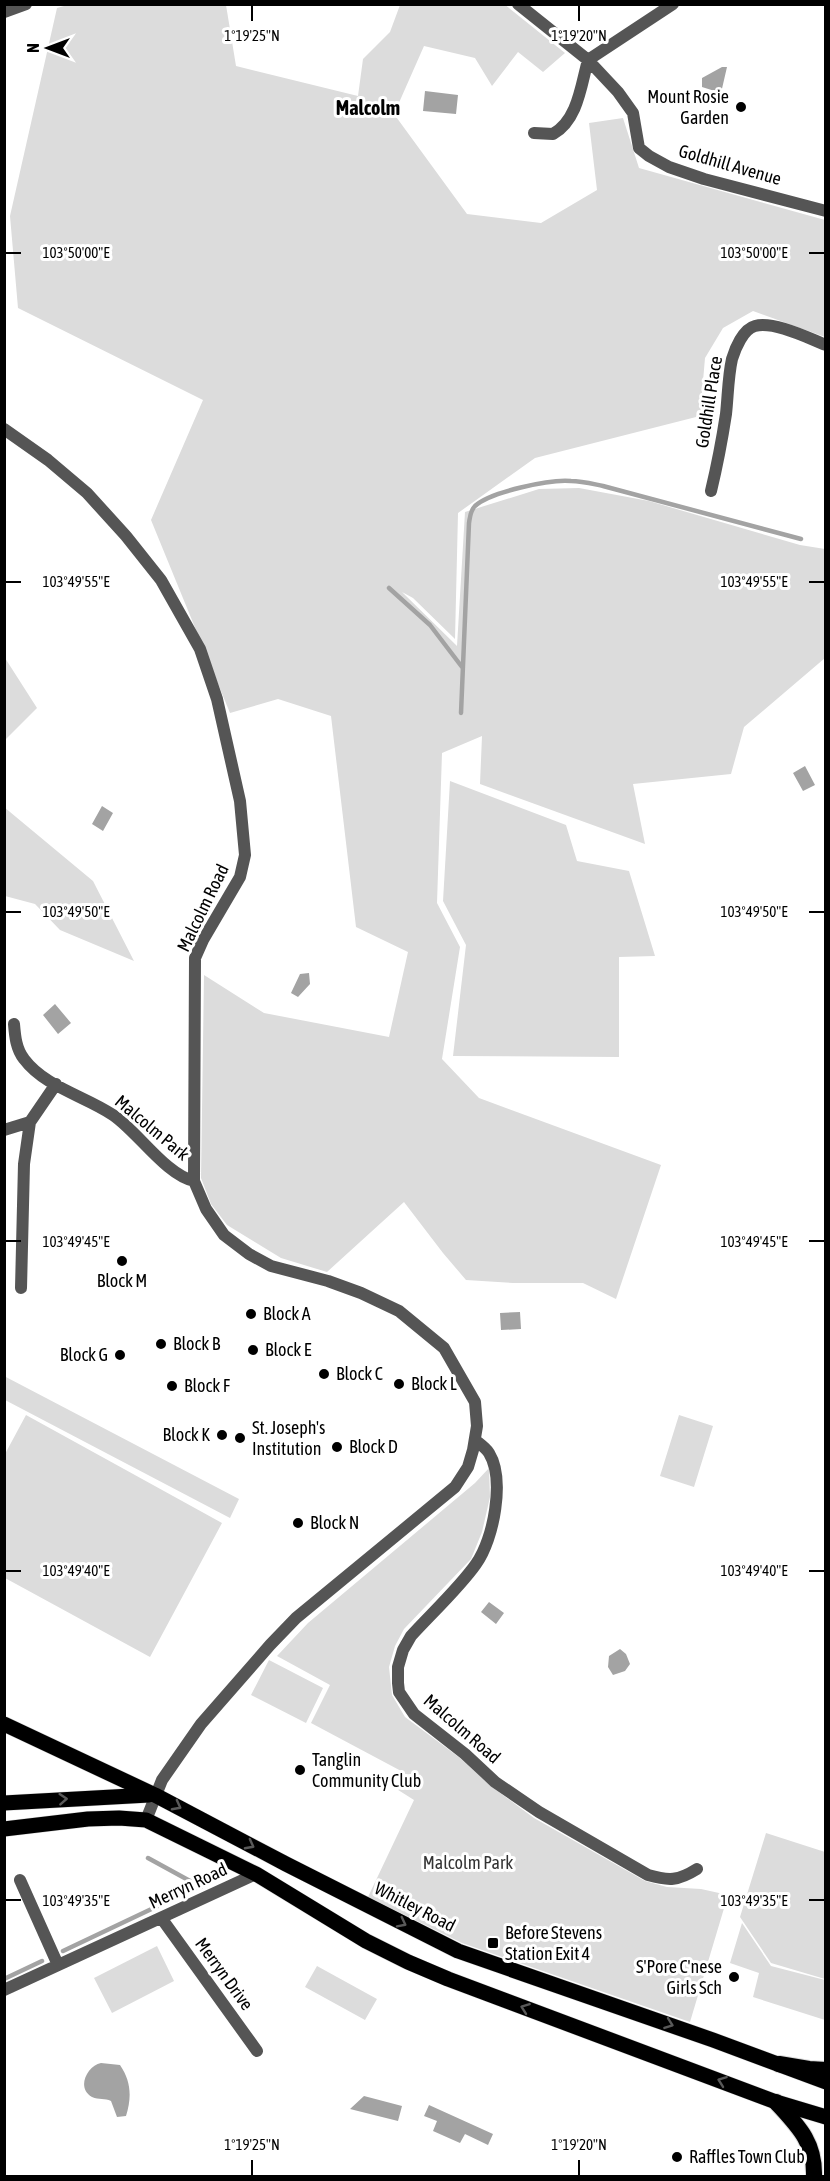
<svg xmlns="http://www.w3.org/2000/svg" width="830" height="2181" viewBox="0 0 830 2181" font-family="'Asap Condensed',sans-serif">
<rect width="100%" height="100%" fill="#fff"/>
<path fill="#dcdcdc" d="M 71,4 L 226,5 L 236,66 L 358,96 L 363,59 L 390,32 L 400,5 L 504,4 L 565,53 L 543,72 L 518,52 L 492,86 L 475,58 L 424,46 L 394,114 L 467,214 L 541,223 L 597,190 L 589,123 L 623,118 L 639,168 L 825,220 L 825,337 L 753,311 L 723,328 L 705,358 L 700,416 L 535,458 L 458,513 L 455,639 L 413,598 L 402,592 L 457,646 L 465,512 L 539,489 L 579,488 L 649,501 L 800,545 L 825,549 L 825,658 L 744,727 L 731,774 L 633,784 L 645,844 L 480,784 L 482,736 L 442,753 L 437,903 L 460,947 L 442,1059 L 479,1098 L 661,1165 L 616,1299 L 583,1283 L 513,1283 L 466,1280 L 443,1253 L 404,1202 L 327,1272 L 281,1258 L 227,1225 L 211,1204 L 201,1178 L 204,975 L 264,1013 L 389,1037 L 408,952 L 356,927 L 331,716 L 278,699 L 230,713 L 151,520 L 203,400 L 18,308 L 10,216 L 57,8 Z
M 5,658 L 37,708 L 5,740 L 4,740 Z
M 450,781 L 566,825 L 577,861 L 629,871 L 655,956 L 619,957 L 619,1057 L 453,1056 L 466,945 L 443,901 Z
M 4,807 L 93,881 L 134,961 L 60,930 L 35,904 L 5,896 Z
M 4,1376 L 239,1499 L 230,1518 L 5,1400 Z
M 26,1415 L 222,1523 L 150,1657 L 5,1578 L 5,1454 Z
M 679,1415 L 713,1426 L 694,1487 L 660,1476 Z
M 489,1468 L 490,1497 L 482,1532 L 471,1559 L 404,1629 L 395,1646 L 389,1667 L 392,1695 L 405,1717 L 460,1758 L 492,1787 L 534,1818 L 645,1881 L 667,1887 L 701,1889 L 728,1895 L 690,2022 L 462,1943 L 368,1897 L 414,1800 L 395,1788 L 403,1772 L 311,1723 L 330,1685 L 277,1656 L 308,1623 L 475,1483 Z
M 269,1660 L 323,1688 L 306,1723 L 251,1695 Z
M 766,1833 L 825,1852 L 825,1979 L 771,1963 L 740,1917 Z
M 742,1923 L 771,1966 L 825,1980 L 825,2020 L 753,1997 L 759,1973 L 730,1963 Z
M 157,1946 L 174,1981 L 112,2013 L 94,1978 Z
M 317,1966 L 377,1999 L 365,2020 L 305,1987 Z"/>
<path fill="#a3a3a3" d="M 722,67 L 727,67 L 721,93 L 702,87 L 702,78 Z
M 425,91 L 458,95 L 456,114 L 423,111 Z
M 805,766 L 815,785 L 803,791 L 793,773 Z
M 102,806 L 113,813 L 103,831 L 92,824 Z
M 309,973 L 310,984 L 298,997 L 291,993 L 300,974 Z
M 55,1004 L 71,1023 L 58,1034 L 43,1015 Z
M 520,1312 L 521,1329 L 501,1330 L 500,1313 Z
M 489,1602 L 504,1613 L 496,1624 L 481,1612 Z
M 620,1649 L 626,1654 L 630,1664 L 625,1671 L 613,1675 L 608,1667 L 609,1656 Z
M 101,2063 L 120,2065 C 131,2081 132,2097 126,2116 L 117,2117 L 111,2101 C 105,2098 99,2100 92,2097 C 76,2088 87,2066 101,2063 Z
M 364,2096 L 402,2106 L 398,2121 L 350,2109 Z
M 429,2105 L 493,2134 L 488,2145 L 465,2134 L 460,2143 L 433,2131 L 437,2121 L 424,2116 Z"/>
<g fill="none" stroke-linecap="round" stroke-linejoin="round">
<path stroke="#a3a3a3" stroke-width="4.5" d="M 389,588 L 430,625 L 462,667
M 461,713 L 469,523 C 470,517 470,511 475,506 C 490,492 550,479 571,481 C 582,481 593,484 603,486 L 801,539
M 148,1858 L 201,1887
M 63,1951 L 200,1886
M 4,1979 L 42,1961"/>
<defs>
<path id="primary" d="M 4,1724 L 155,1795 L 286,1864 L 458,1951 L 713,2040 L 826,2082
M 4,1803 L 149,1795
M 4,1829 L 88,1819 L 119,1818 L 146,1820 L 256,1874 L 366,1941 L 408,1962 L 448,1979 L 776,2102 L 826,2117"/>
<path id="trunk" d="M 779,2064 L 809,2069 L 826,2070
M 776,2102 C 798,2126 815,2142 814,2176"/>
</defs>
<use href="#primary" stroke="#dbdbdb" stroke-width="16"/>
<use href="#trunk" stroke="#dbdbdb" stroke-width="18"/>
<path stroke="#555" stroke-width="12" d="M 518,4 L 588,60 L 618,92 L 633,113 L 639,148 L 649,156 L 669,167 L 704,179 L 826,211
M 4,12 L 26,4
M 588,60 L 673,4
M 534,133 L 553,134 C 578,120 581,85 588,60
M 4,429 L 48,460 L 87,493 L 126,536 L 161,580 L 200,649 L 217,699 L 240,801 L 245,855 L 240,877 L 203,940 L 195,958 L 194,1181 L 206,1209 L 224,1235 L 249,1254 L 271,1266 L 328,1281 L 361,1293 L 399,1311 L 444,1348 L 475,1402 L 477,1426 L 473,1450 L 468,1467 L 455,1487 L 296,1618 L 270,1645 L 201,1724 L 162,1780 L 146,1820
M 711,491 C 717,466 722,440 726,414 C 728,396 728,377 732,359 C 735,349 743,329 755,326 C 774,321 808,338 826,345
M 14,1024 C 15,1036 16,1049 24,1059 C 45,1087 85,1096 113,1115 C 138,1132 166,1175 194,1181
M 4,1130 L 30,1122
M 21,1288 L 24,1164 L 30,1122 L 56,1084
M 475,1440 C 480,1444 486,1448 489,1453 C 505,1479 494,1539 476,1564 C 460,1587 431,1614 411,1636 L 403,1650 L 398,1667 L 398,1683 L 399,1692 L 414,1714 L 465,1754 L 495,1782 L 539,1812 L 648,1875 C 669,1881 678,1881 697,1869
M 20,1880 L 58,1965
M 162,1919 L 257,2051
M 4,1990 L 256,1874"/>
<use href="#primary" stroke="#000" stroke-width="15"/>
<use href="#trunk" stroke="#000" stroke-width="16"/>
</g>
<defs><path id="oneway-chevron" d="M-2-3.5L2.5 0L-2 3.5" fill="none" stroke-width="1.6" stroke-linecap="round" stroke-linejoin="round" transform="scale(1.5)"/></defs>
<g stroke="#595959">
<use href="#oneway-chevron" transform="translate(63 1799) rotate(-4)"/>
<use href="#oneway-chevron" transform="translate(177 1806) rotate(28)"/>
<use href="#oneway-chevron" transform="translate(250 1845) rotate(28)"/>
<use href="#oneway-chevron" transform="translate(402 1923) rotate(27)"/>
<use href="#oneway-chevron" transform="translate(525 2008) rotate(-160)"/>
<use href="#oneway-chevron" transform="translate(669 2024) rotate(20)"/>
<use href="#oneway-chevron" transform="translate(722 2081) rotate(-160)"/>
</g>
<path fill="none" stroke="#000" stroke-width="2" d="M 252,6 L 252,21M 579,6 L 579,21M 6,253 L 21,253M 809,253 L 824,253M 6,582 L 21,582M 809,582 L 824,582M 6,912 L 21,912M 809,912 L 824,912M 6,1241 L 21,1241M 809,1241 L 824,1241M 6,1571 L 21,1571M 809,1571 L 824,1571M 6,1900 L 21,1900M 809,1900 L 824,1900M 252,2160 L 252,2175M 579,2160 L 579,2175"/>
<g fill="#000" stroke="#fff" stroke-width="2">
<circle cx="741" cy="107" r="6"/>
<circle cx="122" cy="1261" r="6"/>
<circle cx="251" cy="1314" r="6"/>
<circle cx="161" cy="1344" r="6"/>
<circle cx="253" cy="1350" r="6"/>
<circle cx="120" cy="1355" r="6"/>
<circle cx="324" cy="1374" r="6"/>
<circle cx="399" cy="1384" r="6"/>
<circle cx="172" cy="1386" r="6"/>
<circle cx="222" cy="1435" r="6"/>
<circle cx="240" cy="1438" r="6"/>
<circle cx="337" cy="1447" r="6"/>
<circle cx="298" cy="1523" r="6"/>
<circle cx="300" cy="1770" r="6"/>
<rect x="487" y="1937" width="12" height="12" rx="3"/>
<circle cx="734" cy="1977" r="6"/>
<circle cx="677" cy="2157" r="6"/>
</g>
<g text-anchor="middle" stroke-width="6" stroke-linejoin="round" paint-order="stroke">
<g font-size="18" fill="#000" stroke="#fff" text-anchor="start">
<text x="729" y="103" text-anchor="end">Mount Rosie<tspan x="729" dy="21">Garden</tspan></text>
<text x="122" y="1287" text-anchor="middle">Block M</text>
<text x="263" y="1320">Block A</text>
<text x="173" y="1350">Block B</text>
<text x="265" y="1356">Block E</text>
<text x="108" y="1361" text-anchor="end">Block G</text>
<text x="336" y="1380">Block C</text>
<text x="411" y="1390">Block L</text>
<text x="184" y="1392">Block F</text>
<text x="252" y="1434">St. Joseph's<tspan x="252" dy="21">Institution</tspan></text>
<text x="210" y="1441" text-anchor="end">Block K</text>
<text x="349" y="1453">Block D</text>
<text x="310" y="1529">Block N</text>
<text x="312" y="1766">Tanglin<tspan x="312" dy="21">Community Club</tspan></text>
<text x="505" y="1939">Before Stevens<tspan x="505" dy="21">Station Exit 4</tspan></text>
<text x="722" y="1973" text-anchor="end">S'Pore C'nese<tspan x="722" dy="21">Girls Sch</tspan></text>
<text x="689" y="2163">Raffles Town Club</text>
</g>
<g font-size="18" fill="#000" stroke="#fff">
<text transform="translate(730 165) rotate(16)" y="6">Goldhill Avenue</text>
<text transform="translate(709 402) rotate(-81)" y="6">Goldhill Place</text>
<text transform="translate(203 908) rotate(-64)" y="6">Malcolm Road</text>
<text transform="translate(152 1128) rotate(40)" y="6">Malcolm Park</text>
<text transform="translate(462 1729) rotate(41)" y="6">Malcolm Road</text>
<text transform="translate(188 1886) rotate(-25)" y="6">Merryn Road</text>
<text transform="translate(415 1907) rotate(27)" y="6">Whitley Road</text>
<text transform="translate(224 1974) rotate(54)" y="6">Merryn Drive</text>
</g>
<g font-size="18" fill="#333" stroke="#fff">
<text x="468" y="1869">Malcolm Park</text>
</g>
<g font-size="20" font-weight="bold" fill="#000" stroke="#fff">
<text x="368" y="115">Malcolm</text>
</g>
</g>
<g font-size="15" text-anchor="middle" fill="#000" stroke="#fff" stroke-width="6" stroke-linejoin="round" paint-order="stroke">
<text x="252" y="41">1°19'25"N</text>
<text x="579" y="41">1°19'20"N</text>
<text x="754" y="258">103°50'00"E</text>
<text x="76" y="258">103°50'00"E</text>
<text x="754" y="587">103°49'55"E</text>
<text x="76" y="587">103°49'55"E</text>
<text x="754" y="917">103°49'50"E</text>
<text x="76" y="917">103°49'50"E</text>
<text x="754" y="1247">103°49'45"E</text>
<text x="76" y="1247">103°49'45"E</text>
<text x="76" y="1576">103°49'40"E</text>
<text x="754" y="1576">103°49'40"E</text>
<text x="76" y="1906">103°49'35"E</text>
<text x="754" y="1906">103°49'35"E</text>
<text x="252" y="2150">1°19'25"N</text>
<text x="579" y="2150">1°19'20"N</text>
</g>
<rect width="830" height="2181" fill="none" stroke="#000000" stroke-width="12"/>
<g transform="translate(48 48) rotate(270)" stroke="#ffffff" stroke-width="4.5" paint-order="stroke">
<path d="M0-4.5L10 22L0 15L-10 22Z" fill="#000000"/>
<text y="-9" font-size="16" font-weight="bold" text-anchor="middle" fill="#000000">N</text>
</g>
</svg>
